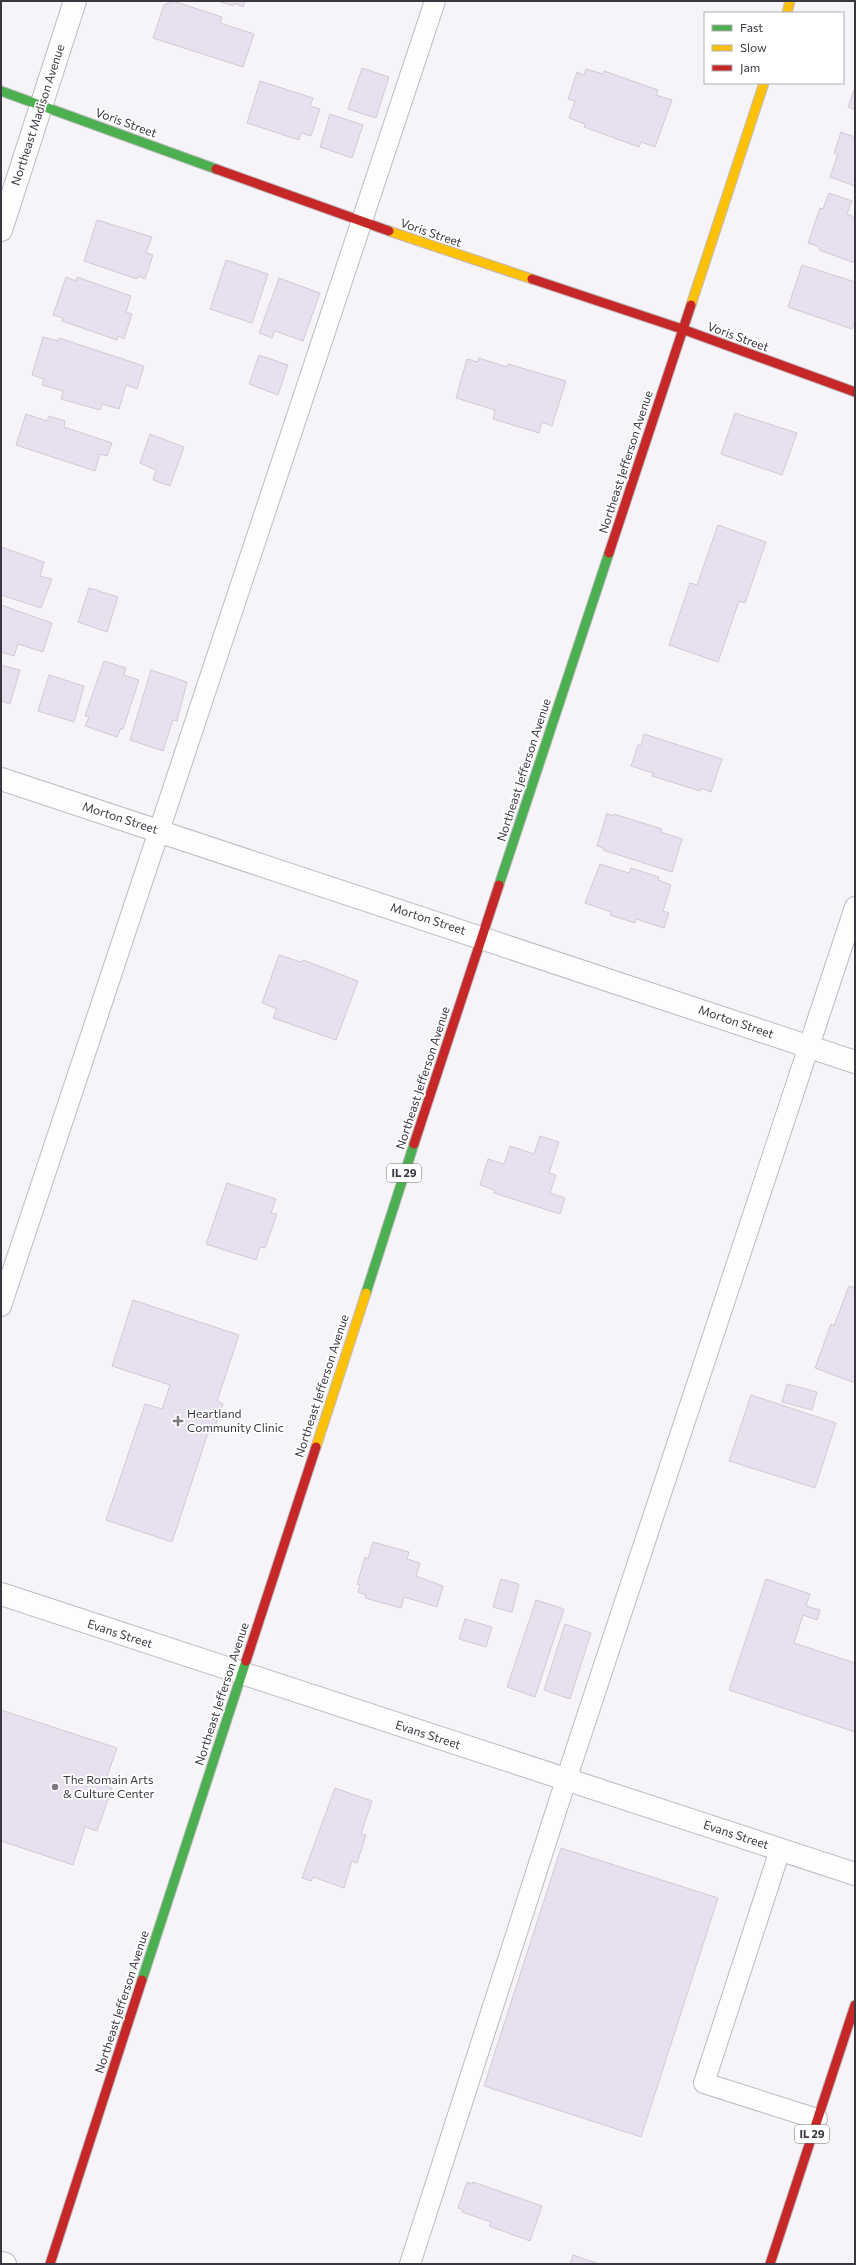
<svg xmlns="http://www.w3.org/2000/svg" width="856" height="2265" viewBox="0 0 856 2265" font-family="Commissioner,sans-serif">
<rect width="100%" height="100%" fill="#f6f4f9"/>
<path fill="#e7e0ef" stroke="#cfccd3" d="M 173,1 L 222,17 L 220,23 L 254,34 L 243,67 L 153,38 L 164,5 Z
M 218,1 L 245,1 L 243,7 L 234,3 L 233,6 Z
M 362,68 L 389,77 L 376,118 L 348,109 Z
M 586,69 L 603,74 L 604,71 L 658,90 L 656,95 L 672,100 L 655,147 L 641,142 L 639,147 L 584,127 L 585,124 L 569,118 L 575,101 L 568,99 L 577,72 L 584,75 Z
M 260,81 L 313,98 L 310,106 L 320,109 L 311,136 L 301,133 L 299,140 L 247,123 Z
M 855,87 L 855,110 L 848,107 Z
M 330,114 L 363,125 L 352,158 L 320,147 Z
M 841,132 L 855,137 L 855,186 L 830,177 L 838,154 L 834,153 Z
M 829,193 L 852,201 L 847,214 L 855,217 L 855,263 L 819,250 L 819,247 L 808,243 L 820,208 L 823,209 Z
M 97,220 L 152,237 L 146,253 L 153,255 L 145,279 L 138,276 L 137,279 L 84,261 Z
M 226,260 L 268,274 L 252,323 L 210,309 Z
M 802,265 L 855,282 L 855,321 L 852,329 L 788,307 Z
M 66,277 L 76,281 L 77,277 L 131,296 L 126,312 L 132,314 L 124,339 L 118,336 L 117,340 L 62,321 L 63,318 L 53,315 Z
M 279,278 L 320,293 L 303,341 L 275,331 L 272,338 L 259,333 Z
M 43,337 L 58,341 L 59,338 L 144,366 L 137,389 L 126,385 L 119,409 L 102,404 L 100,410 L 61,399 L 63,391 L 42,385 L 44,379 L 32,375 Z
M 259,355 L 288,365 L 278,395 L 249,384 Z
M 479,358 L 507,367 L 508,364 L 566,381 L 552,426 L 542,422 L 539,433 L 493,419 L 495,410 L 456,398 L 467,359 L 478,362 Z
M 735,413 L 797,433 L 782,475 L 721,454 Z
M 26,414 L 47,421 L 49,416 L 65,421 L 64,427 L 112,443 L 107,456 L 100,454 L 95,471 L 16,445 Z
M 150,434 L 184,447 L 170,486 L 153,480 L 156,470 L 140,463 Z
M 718,525 L 766,542 L 745,603 L 739,601 L 718,662 L 669,645 L 690,583 L 697,585 Z
M 1,547 L 44,562 L 40,576 L 52,579 L 41,608 L 1,595 Z
M 89,588 L 118,597 L 107,632 L 78,622 Z
M 1,605 L 52,623 L 43,652 L 18,644 L 14,656 L 1,652 Z
M 104,661 L 126,668 L 124,675 L 139,680 L 123,729 L 121,728 L 117,737 L 85,726 L 89,717 L 85,716 Z
M 1,665 L 20,670 L 10,704 L 1,701 Z
M 151,670 L 187,682 L 177,721 L 173,720 L 163,751 L 130,740 Z
M 49,675 L 84,686 L 74,722 L 38,711 Z
M 644,734 L 722,759 L 711,792 L 701,788 L 700,791 L 652,776 L 653,773 L 631,766 L 638,745 L 641,745 Z
M 607,813 L 613,816 L 614,814 L 662,829 L 661,832 L 682,839 L 672,872 L 603,850 L 603,848 L 597,846 Z
M 600,864 L 629,873 L 631,868 L 659,877 L 658,880 L 671,885 L 663,911 L 669,913 L 664,928 L 636,919 L 635,923 L 610,915 L 611,912 L 585,903 Z
M 279,955 L 301,962 L 303,960 L 358,981 L 336,1040 L 273,1018 L 277,1009 L 262,1003 Z
M 540,1136 L 559,1142 L 549,1173 L 556,1175 L 550,1193 L 565,1198 L 560,1214 L 494,1193 L 494,1190 L 480,1185 L 488,1159 L 504,1164 L 510,1146 L 534,1154 Z
M 227,1183 L 276,1199 L 271,1213 L 277,1214 L 265,1248 L 260,1247 L 256,1260 L 206,1244 Z
M 849,1286 L 855,1288 L 855,1383 L 815,1368 L 831,1324 L 834,1326 Z
M 133,1300 L 239,1335 L 217,1401 L 223,1404 L 213,1434 L 208,1433 L 172,1542 L 106,1520 L 145,1404 L 162,1409 L 170,1385 L 112,1366 Z
M 787,1384 L 817,1392 L 812,1410 L 782,1402 Z
M 751,1395 L 836,1423 L 815,1488 L 729,1461 Z
M 373,1542 L 409,1552 L 407,1559 L 420,1563 L 416,1576 L 443,1586 L 437,1607 L 404,1597 L 401,1608 L 365,1598 L 366,1595 L 358,1592 L 360,1585 L 357,1584 L 365,1557 L 368,1559 Z
M 501,1579 L 519,1584 L 512,1612 L 493,1607 Z
M 766,1579 L 810,1594 L 806,1606 L 820,1610 L 817,1620 L 803,1615 L 794,1643 L 855,1663 L 855,1732 L 729,1690 Z
M 536,1600 L 564,1609 L 535,1697 L 507,1687 Z
M 465,1619 L 492,1627 L 486,1647 L 459,1639 Z
M 565,1624 L 591,1633 L 570,1699 L 544,1690 Z
M 1,1710 L 117,1748 L 104,1785 L 112,1788 L 97,1831 L 85,1827 L 73,1865 L 1,1841 Z
M 335,1788 L 372,1801 L 361,1834 L 366,1835 L 357,1863 L 352,1861 L 344,1888 L 313,1877 L 311,1881 L 302,1878 Z
M 561,1848 L 718,1898 L 641,2137 L 484,2086 Z
M 467,2182 L 472,2184 L 473,2182 L 542,2206 L 530,2241 L 489,2226 L 491,2222 L 462,2212 L 463,2210 L 458,2208 Z
M 573,2255 L 599,2264 L 570,2264 Z"/>
<g fill="none" stroke-linecap="round" stroke-linejoin="round">
<defs>
<path id="lane" d="M 1,1306 L 435,1
M 780,1850 L 704,2083 L 817,2119
M 410,2264 L 566,1780 L 855,907"/>
<path id="street" d="M 1,230 L 75,1
M 1,779 L 855,1062
M 1,1594 L 855,1874
M 1,2263 L 5,2264"/>
<path id="fast" d="M 1,91 L 216,169
M 499,885 L 609,553
M 366,1293 L 414,1144
M 142,1980 L 246,1661"/>
<path id="slow" d="M 787,13 L 790,1
M 389,231 L 532,279
M 691,305 L 764,83
M 316,1447 L 366,1293"/>
<path id="jam" d="M 216,169 L 389,231
M 532,279 L 682,329 L 855,392
M 609,553 L 691,305
M 414,1144 L 499,885
M 246,1661 L 316,1447
M 50,2264 L 142,1980
M 770,2264 L 855,2005"/>
</defs>
<use href="#lane" stroke="#bdbac1" stroke-width="22"/>
<use href="#street" stroke="#bdbac1" stroke-width="24"/>
<use href="#fast" stroke="#bdbac1" stroke-width="11"/>
<use href="#slow" stroke="#bdbac1" stroke-width="11"/>
<use href="#jam" stroke="#bdbac1" stroke-width="11"/>
<use href="#lane" stroke="#fefdfe" stroke-width="20"/>
<use href="#street" stroke="#fefdfe" stroke-width="22"/>
<use href="#fast" stroke="#4caf50" stroke-width="9"/>
<use href="#slow" stroke="#ffc107" stroke-width="9"/>
<use href="#jam" stroke="#c62828" stroke-width="9"/>
</g>
<g fill="#7c7981" stroke="#fff" stroke-width="1.5">
<path d="M176 1415h4v4h4v4h-4v4h-4v-4h-4v-4h4z"/>
<circle cx="55" cy="1787" r="4"/>
</g>
<g text-anchor="middle" stroke-width="3.5" stroke-linejoin="round" paint-order="stroke">
<g fill="#fff" stroke="#767379" stroke-width="1">
<rect x="387" y="1164" width="34" height="18" rx="3"/>
<rect x="795" y="2125" width="34" height="18" rx="3"/>
</g>
<g font-size="11" font-weight="bold" fill="#3b3740">
<text x="404" y="1177">IL 29</text>
<text x="812" y="2138">IL 29</text>
</g>
<g font-size="12" fill="#3b3740" stroke="#fff">
<text transform="translate(38 115) rotate(-72)" y="4">Northeast Madison Avenue</text>
<text transform="translate(126 123) rotate(20)" y="4">Voris Street</text>
<text transform="translate(431 233) rotate(19)" y="4">Voris Street</text>
<text transform="translate(738 337) rotate(20)" y="4">Voris Street</text>
<text transform="translate(626 462) rotate(-72)" y="4">Northeast Jefferson Avenue</text>
<text transform="translate(524 770) rotate(-72)" y="4">Northeast Jefferson Avenue</text>
<text transform="translate(120 818) rotate(18)" y="4">Morton Street</text>
<text transform="translate(428 919) rotate(18)" y="4">Morton Street</text>
<text transform="translate(736 1022) rotate(19)" y="4">Morton Street</text>
<text transform="translate(423 1078) rotate(-72)" y="4">Northeast Jefferson Avenue</text>
<text transform="translate(322 1386) rotate(-72)" y="4">Northeast Jefferson Avenue</text>
<text transform="translate(120 1634) rotate(18)" y="4">Evans Street</text>
<text transform="translate(222 1694) rotate(-72)" y="4">Northeast Jefferson Avenue</text>
<text transform="translate(428 1735) rotate(18)" y="4">Evans Street</text>
<text transform="translate(736 1835) rotate(18)" y="4">Evans Street</text>
<text transform="translate(122 2002) rotate(-72)" y="4">Northeast Jefferson Avenue</text>
</g>
<g font-size="12" fill="#3b3740" stroke="#fff" text-anchor="start">
<text x="187" y="1418">Heartland<tspan x="187" dy="14">Community Clinic</tspan></text>
<text x="63" y="1784">The Romain Arts<tspan x="63" dy="14">&amp; Culture Center</tspan></text>
</g>
</g>
<rect width="856" height="2265" fill="none" stroke="#3b3740" stroke-width="4"/>
<rect x="704" y="12" width="140" height="72" fill="#ffffff" stroke="#b1afb3"/>
<rect x="712" y="25" width="20" height="6" fill="#4caf50" stroke="#b1afb3"/>
<text x="740" y="32" font-size="12" fill="#3b3740">Fast</text>
<rect x="712" y="45" width="20" height="6" fill="#ffc107" stroke="#b1afb3"/>
<text x="740" y="52" font-size="12" fill="#3b3740">Slow</text>
<rect x="712" y="65" width="20" height="6" fill="#c62828" stroke="#b1afb3"/>
<text x="740" y="72" font-size="12" fill="#3b3740">Jam</text>
</svg>
